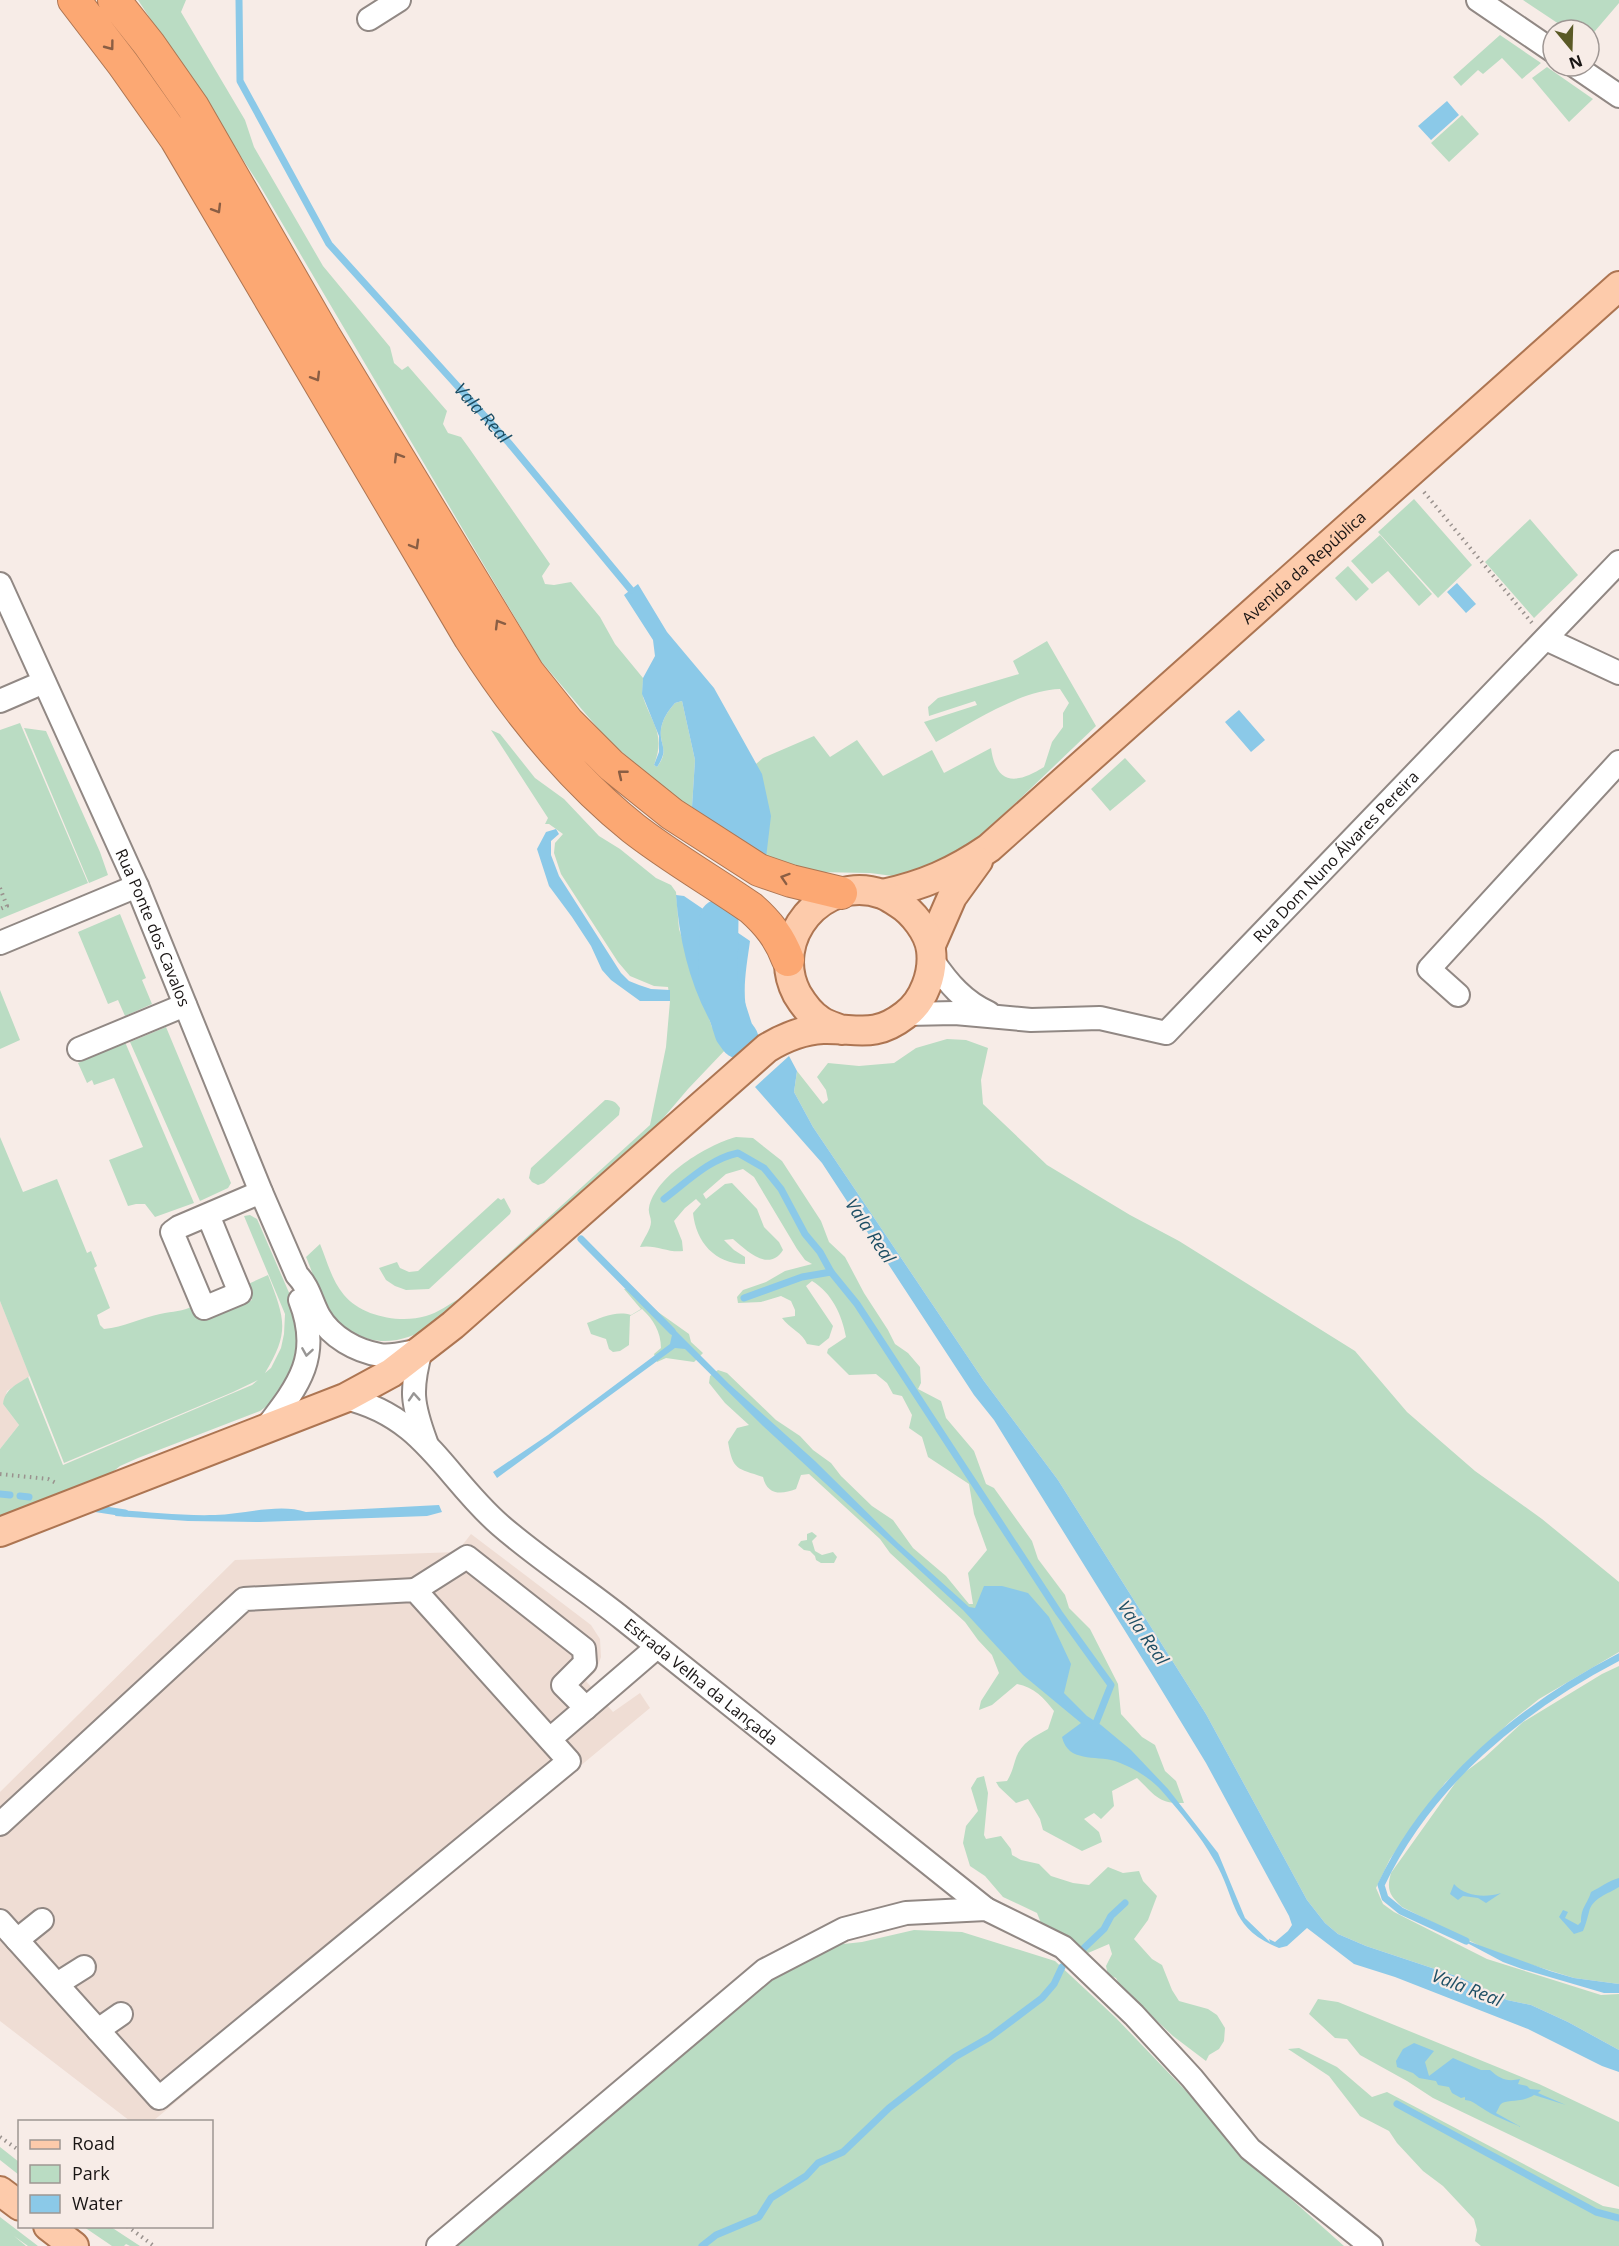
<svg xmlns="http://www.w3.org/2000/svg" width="1619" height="2246" viewBox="0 0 1619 2246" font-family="'Open Sans',sans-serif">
<rect width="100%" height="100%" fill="#f7ece7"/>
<path fill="#efddd4" d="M 0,1301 L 30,1376 L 7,1391 L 3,1404 L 19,1425 L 0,1449 Z
M 471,1534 L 591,1625 L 600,1639 L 601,1657 L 596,1671 L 586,1681 L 613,1712 L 640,1693 L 650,1708 L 153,2121 L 130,2121 L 0,2021 L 0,1792 L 235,1560 L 457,1552 Z"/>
<path fill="#badcc3" d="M 138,0 L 186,0 L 181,12 L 245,120 L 254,147 L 323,266 L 390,347 L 394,363 L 402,370 L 408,366 L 447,411 L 443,424 L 448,433 L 461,437 L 469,448 L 550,564 L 542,576 L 545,584 L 554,585 L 571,582 L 600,617 L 615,644 L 643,678 C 643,684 642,691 643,697 C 652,724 666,734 654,765 L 657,767 C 670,750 659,745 661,729 C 663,718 668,711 675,703 L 682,701 L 695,760 L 692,807 L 669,793 L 607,739 L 540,660 L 259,184 Z
M 1523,0 L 1619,0 L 1619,3 L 1589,38 L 1589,30 L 1568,30 Z
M 1500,35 L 1541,63 L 1522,79 L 1502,58 L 1483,74 L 1478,70 L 1461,86 L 1453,77 Z
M 1547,67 L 1593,99 L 1569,122 L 1532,78 Z
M 1462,115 L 1479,134 L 1449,162 L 1431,143 Z
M 1414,499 L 1472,565 L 1438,598 L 1378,532 Z
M 1530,519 L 1578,575 L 1534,618 L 1485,562 Z
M 1380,535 L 1432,594 L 1419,606 L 1388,571 L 1372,584 L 1351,561 Z
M 1348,566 L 1369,589 L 1356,601 L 1335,578 Z
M 1047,641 L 1096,726 L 962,854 L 908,878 L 870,873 L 814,872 L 766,858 L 756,764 L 763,758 L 814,736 L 830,757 L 857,740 L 883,776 L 932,750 L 944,773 L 991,748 C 996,786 1017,784 1044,767 L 1052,742 L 1063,727 L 1063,713 L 1069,703 L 1060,689 C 1020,690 972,723 936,742 L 924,722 L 977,705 L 975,701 L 929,716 L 928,707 L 938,698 L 1019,674 L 1013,661 Z
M 20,723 L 88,883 L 0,919 L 0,730 Z
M 24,728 L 46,731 L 100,852 L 108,875 L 89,883 Z
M 491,730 L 500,734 L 535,778 L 564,799 L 599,836 L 620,849 L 656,878 L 671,885 L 676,892 L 679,929 L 712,1027 L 727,1048 L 688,1089 L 648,1136 L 433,1326 C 407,1340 382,1348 354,1333 C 346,1329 338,1324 332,1316 C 322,1304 313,1273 306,1257 L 320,1244 C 327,1261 332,1281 344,1295 C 361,1316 400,1324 426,1316 C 438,1313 449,1304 459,1299 L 650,1125 L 666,1047 L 670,1001 L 668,987 L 654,986 L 630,976 L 618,962 L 561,874 L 554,853 L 555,843 L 563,834 L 549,824 L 545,824 L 548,818 Z
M 1125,758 L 1146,781 L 1110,811 L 1091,789 Z
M 120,914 L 146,978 L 142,980 L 152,1004 L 125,1016 L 118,1000 L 108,1004 L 78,932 Z
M 0,990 L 20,1040 L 0,1049 Z
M 166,1027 L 231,1183 L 228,1188 L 200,1201 L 130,1042 Z
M 947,1039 L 966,1040 L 988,1048 L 981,1080 L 983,1104 L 1047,1165 L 1130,1215 L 1179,1241 L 1355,1351 L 1407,1412 L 1475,1471 L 1542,1519 L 1619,1582 L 1619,1652 L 1539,1699 L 1510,1722 L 1445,1783 L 1390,1859 L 1376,1888 L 1383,1904 L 1394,1912 L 1487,1959 L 1601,1995 L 1619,1994 L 1619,2050 L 1568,2022 L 1531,2005 L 1507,2000 L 1462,1978 L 1366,1946 L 1338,1934 L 1325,1923 L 1307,1900 L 1206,1714 L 1058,1480 L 984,1381 L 813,1127 L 794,1092 L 797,1071 L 823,1104 L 828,1100 L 826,1090 L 817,1077 L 828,1063 L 859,1066 L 894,1063 L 916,1048 Z
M 125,1042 L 194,1203 L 155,1217 L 145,1204 L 136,1204 L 128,1206 L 109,1160 L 143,1147 L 114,1078 L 94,1085 L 92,1080 L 87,1083 L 78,1063 Z
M 605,1100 C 613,1100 616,1102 620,1108 L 619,1115 L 544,1183 L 538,1185 L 532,1182 L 529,1178 L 531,1168 Z
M 0,1137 L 23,1192 L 57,1179 L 87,1253 L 91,1251 L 97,1266 L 94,1268 L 110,1308 L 97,1315 L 100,1325 L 104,1329 C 124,1327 141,1318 160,1314 C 174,1311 181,1312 196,1305 L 203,1320 L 252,1300 L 246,1285 L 268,1275 C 285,1319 290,1332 265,1373 L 271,1368 L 281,1348 L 284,1334 L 285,1314 L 244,1216 L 250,1215 L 257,1219 L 297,1311 L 300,1334 L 291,1376 L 274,1401 L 260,1411 L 138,1458 L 120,1466 L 109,1475 L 0,1516 L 0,1449 L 19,1425 L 3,1404 C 5,1389 16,1385 28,1377 L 63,1465 L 252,1385 L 258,1380 L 233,1392 L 64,1463 L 0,1301 Z
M 736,1137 L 753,1138 L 782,1161 L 821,1221 L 829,1242 L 845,1257 L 864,1293 L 888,1330 L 895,1344 L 908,1353 L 920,1367 L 921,1383 L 918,1389 L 941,1401 L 946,1418 L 974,1451 L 986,1484 L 994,1488 L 1032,1541 L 1038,1559 L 1065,1595 L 1069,1608 L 1090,1629 L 1118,1684 L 1121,1714 L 1142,1737 L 1155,1745 L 1165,1771 L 1176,1781 L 1184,1803 C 1158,1804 1155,1795 1137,1778 L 1112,1791 L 1114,1806 L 1101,1819 L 1094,1813 L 1084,1819 L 1099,1832 L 1102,1842 L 1082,1851 L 1043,1830 L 1040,1819 L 1028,1799 L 1016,1803 L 999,1787 L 996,1782 L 1007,1781 C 1012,1773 1013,1767 1016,1758 C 1021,1743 1035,1736 1048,1729 L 1054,1711 C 1044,1698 1034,1687 1017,1684 L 992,1705 L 979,1710 L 981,1701 L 999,1673 L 992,1655 L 978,1640 L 965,1622 L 890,1553 L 880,1539 L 809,1474 L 801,1475 L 796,1489 C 781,1495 767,1495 763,1477 C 737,1468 733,1471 728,1442 L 737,1428 L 749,1425 L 725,1403 L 709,1383 L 710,1376 L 718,1370 L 727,1373 L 776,1420 L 800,1436 L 813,1450 L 831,1463 L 841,1476 L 872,1506 L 893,1520 L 913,1548 L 946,1576 L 969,1604 L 973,1604 L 968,1573 L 987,1550 L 974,1514 L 969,1484 L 928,1457 L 922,1437 L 909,1428 L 912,1415 L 902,1396 L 893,1394 L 887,1383 L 876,1374 L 849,1375 L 827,1353 L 828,1349 L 846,1337 C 842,1315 832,1293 812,1281 L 806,1286 L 833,1326 L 829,1338 L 819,1346 L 807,1344 C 803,1333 789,1328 782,1318 L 795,1316 L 795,1310 L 791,1301 L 781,1296 L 761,1302 L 738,1303 L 737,1297 L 743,1290 L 766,1282 L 785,1271 L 812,1264 L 805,1260 L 797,1249 L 754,1177 L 743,1169 L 726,1174 L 703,1194 L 706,1199 L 725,1184 L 732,1183 L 757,1209 L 764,1227 L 779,1242 L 783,1250 C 769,1273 746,1250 733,1239 L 724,1240 L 734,1250 L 745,1257 L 745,1264 C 715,1264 696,1242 693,1213 L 701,1204 L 696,1199 L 685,1208 L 674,1221 L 682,1241 L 683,1251 C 668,1253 655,1244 640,1247 C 643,1240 651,1229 651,1222 C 651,1217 648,1213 649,1208 C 655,1176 707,1145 736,1137 Z
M 498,1198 L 501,1200 L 504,1198 L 511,1211 L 510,1214 L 429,1289 L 406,1290 L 395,1286 L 386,1280 L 379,1268 L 397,1262 L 400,1268 L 409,1272 L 418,1271 Z
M 632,1288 L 658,1312 L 689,1334 L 691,1342 L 703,1353 L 694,1362 L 666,1358 L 657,1362 L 654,1354 L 661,1348 C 661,1332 653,1319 642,1309 L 630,1316 L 629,1345 L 620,1351 L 613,1352 L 609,1349 L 606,1339 L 591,1334 L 587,1323 C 601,1318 616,1310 631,1315 L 641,1309 L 624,1289 Z
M 812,1532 L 817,1536 L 812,1541 L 815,1551 L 822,1555 L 833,1552 L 837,1557 L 834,1563 L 821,1563 L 816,1560 L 815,1556 L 810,1551 L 804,1550 L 798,1545 L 801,1541 L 807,1540 L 807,1534 Z
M 1619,1666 L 1619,1984 L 1574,1978 L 1522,1962 L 1482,1947 L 1402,1907 C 1390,1896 1386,1890 1391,1873 L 1461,1775 L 1484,1758 L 1523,1722 L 1602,1674 Z
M 984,1776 L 988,1793 L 984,1835 L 986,1839 L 1001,1836 L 1011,1849 L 1012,1855 L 1021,1860 L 1039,1864 L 1051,1876 L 1073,1883 L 1089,1885 L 1108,1867 L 1123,1873 L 1139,1871 L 1143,1881 L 1157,1896 L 1148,1920 L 1134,1939 L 1152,1959 L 1162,1965 L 1172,1990 L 1179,2001 L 1208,2009 L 1217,2015 L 1225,2028 L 1224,2041 L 1219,2049 L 1209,2055 L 1206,2061 L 1173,2036 L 1120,1986 L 1116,1978 L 1108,1975 L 1106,1966 L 1112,1954 L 1109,1944 L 1088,1953 L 1041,1923 L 1037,1913 L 1003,1897 L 985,1876 L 970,1866 L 963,1843 L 966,1826 L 978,1811 L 971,1788 L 977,1778 Z
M 914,1930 L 962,1932 L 1055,1961 L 1116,2018 L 1186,2091 L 1246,2159 L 1344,2246 L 448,2246 L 767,1981 L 825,1946 L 862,1942 Z
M 1318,1999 L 1338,2002 L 1539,2084 L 1619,2122 L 1619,2187 L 1433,2098 L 1407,2081 L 1360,2055 L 1347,2039 L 1335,2038 L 1309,2014 Z
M 1299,2048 L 1337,2067 L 1372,2097 L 1387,2092 L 1603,2206 L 1619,2209 L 1619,2246 L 1481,2246 L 1475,2241 L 1477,2230 L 1474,2219 L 1443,2186 L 1423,2171 L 1397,2143 L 1389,2131 L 1360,2116 L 1329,2076 L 1288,2049 Z
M 0,2147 L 19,2162 L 19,2175 L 0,2160 Z
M 0,2217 L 38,2246 L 28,2246 L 14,2236 L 26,2246 L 0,2246 Z
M 84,2227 L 111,2227 L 140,2246 L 130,2246 L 126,2244 L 124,2246 L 112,2246 Z"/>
<path fill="#8bc9e8" d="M 1447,101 L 1459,115 L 1431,140 L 1418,126 Z
M 1457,583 L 1476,604 L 1466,613 L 1447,592 Z
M 638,584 L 667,632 L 714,688 L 762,774 L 771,816 L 766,858 L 692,807 L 695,760 L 682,701 L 675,703 C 668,711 663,718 661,729 C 659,746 670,748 657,767 L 654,765 L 659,752 L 659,736 L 642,694 L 643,678 L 655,656 L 653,640 L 624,595 Z
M 1239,710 L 1265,740 L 1251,752 L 1225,722 Z
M 556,829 L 559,834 L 551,841 L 551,855 L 559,876 L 621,973 L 629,981 L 639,985 L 651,989 L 670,990 L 670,1001 L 640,1001 L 611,980 L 602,970 L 591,946 L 572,917 L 549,886 L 537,849 L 546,832 Z
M 676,895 L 684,896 L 750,941 C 746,971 740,998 751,1028 L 727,1048 C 694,1002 680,950 676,895 Z
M 789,1056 L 797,1071 L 794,1092 L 813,1127 L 984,1381 L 1058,1480 L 1206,1714 L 1307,1900 L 1325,1923 L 1338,1934 L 1366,1946 L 1462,1978 L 1507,2000 L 1531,2005 L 1568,2022 L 1619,2050 L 1619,2072 L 1602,2066 L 1528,2029 L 1395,1977 L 1354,1964 L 1307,1928 L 1287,1946 L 1279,1948 C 1228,1927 1238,1900 1214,1860 C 1200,1835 1180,1812 1161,1790 C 1149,1777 1132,1767 1115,1761 C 1095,1755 1068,1763 1062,1737 L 1081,1723 L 1023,1675 L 963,1610 L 763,1426 L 685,1349 L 675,1348 L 497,1478 L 493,1472 L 548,1435 L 670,1344 L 672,1335 L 661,1324 L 674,1329 L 729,1384 L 815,1461 L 898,1543 L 969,1607 L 975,1608 L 984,1586 L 1002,1586 L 1028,1593 L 1049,1617 L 1071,1664 L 1064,1693 L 1087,1716 L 1101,1725 L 1131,1750 L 1168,1789 L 1218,1853 L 1245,1918 L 1270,1942 L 1269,1939 L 1275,1942 L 1288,1931 L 1292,1925 L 1289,1916 L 1206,1763 L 1153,1676 L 994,1420 L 974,1395 L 822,1163 L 755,1087 Z
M 439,1505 L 442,1512 L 427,1516 L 260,1522 L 188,1521 L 115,1516 L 118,1510 C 150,1512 182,1516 215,1515 C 244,1514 280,1503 306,1512 Z
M 1619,1878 L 1619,1887 C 1608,1894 1592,1898 1589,1912 C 1587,1919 1586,1924 1583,1931 L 1574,1934 L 1559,1917 L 1563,1910 L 1568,1912 L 1565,1918 L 1578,1925 L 1581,1922 C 1581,1907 1587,1905 1591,1892 C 1601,1887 1608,1881 1619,1878 Z
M 1454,1884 C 1466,1897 1486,1898 1501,1893 L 1486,1903 L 1478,1898 L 1463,1896 L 1458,1900 L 1450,1894 Z
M 1454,1936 L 1550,1971 L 1574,1978 L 1619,1984 L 1619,1993 L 1604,1993 L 1522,1969 L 1503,1962 Z
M 1414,2043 L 1434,2051 L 1425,2062 L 1429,2076 L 1453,2058 L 1481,2070 L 1490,2070 C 1500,2079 1507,2082 1520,2079 L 1518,2084 L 1527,2086 L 1530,2089 L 1541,2090 L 1538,2093 L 1566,2105 L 1534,2095 C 1522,2103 1506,2099 1501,2104 C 1499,2106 1498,2110 1496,2113 L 1521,2127 C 1508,2121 1493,2116 1482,2108 C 1475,2104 1474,2101 1465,2100 L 1465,2097 L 1461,2098 L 1452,2093 L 1449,2087 L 1438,2085 L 1436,2081 L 1419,2078 L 1413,2073 L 1397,2067 L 1396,2061 L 1403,2049 Z"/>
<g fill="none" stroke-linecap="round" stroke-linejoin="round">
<g stroke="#8bc9e8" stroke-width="7">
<path id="s1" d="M 239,0 L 240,81 L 329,244 L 509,443 L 631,590"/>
<path d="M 664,1199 C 687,1182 709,1159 738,1153 L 764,1168 L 781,1189 L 805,1234 L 820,1252 L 831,1272"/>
<path d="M 581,1239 L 672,1331"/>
<path d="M 744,1298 L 802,1277 L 831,1272 L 857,1304 L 1059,1613 L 1111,1685 L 1094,1728"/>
<path d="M 0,1494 L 10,1495"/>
<path d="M 20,1496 L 29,1497"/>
<path d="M 92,1508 L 125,1513"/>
<path d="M 1466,1941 L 1401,1911 L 1385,1898 L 1381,1885 C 1429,1784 1520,1708 1619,1657"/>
<path d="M 1084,1948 L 1104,1929 L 1111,1916 L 1125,1903"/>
<path d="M 1397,2104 L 1596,2212 L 1619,2218"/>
<path d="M 702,2246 L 716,2235 L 759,2217 L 771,2198 L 806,2176 L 818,2163 L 843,2152 L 889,2108 L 955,2057 L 990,2037 L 1042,1998 L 1054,1984 L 1062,1967"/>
</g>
<path stroke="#8bc9e8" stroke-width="39" d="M 719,919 L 718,982 L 734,1032 L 739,1039"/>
<defs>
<g id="minor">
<path d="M 1478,0 L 1553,51"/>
<path d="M 369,19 L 399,0"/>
<path d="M 1575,66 L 1619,96"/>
<path id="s2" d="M 0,584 L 137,886 L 261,1192 L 297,1275 C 309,1287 311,1301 319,1316 C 331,1337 356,1351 380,1355 C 393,1357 408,1352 421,1350 C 410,1390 412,1404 426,1442"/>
<path d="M 1546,639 L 1619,673"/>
<path d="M 0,701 L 44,682"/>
<path d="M 0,943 L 137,886"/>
<path d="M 933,961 C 948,983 964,1002 989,1013"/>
<path d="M 1458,995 L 1429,969 L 1619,762"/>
<path id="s3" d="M 907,1014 L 955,1013 L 1031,1020 L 1100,1018 L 1166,1033 L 1619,562"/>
<path d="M 79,1049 L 185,1005"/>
<path d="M 208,1215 L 240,1293 L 204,1308 L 172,1232 L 179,1227 L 261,1192"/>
<path id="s4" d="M 345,1398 C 424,1416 445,1477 500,1525 C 539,1559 583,1587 623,1619 C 744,1716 865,1813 986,1909"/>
<path d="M 265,1429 C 299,1385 322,1356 300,1300"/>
<path d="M 415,1590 L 467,1557 L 584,1649 L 585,1663 L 563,1685 L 586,1708"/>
<path d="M 550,1739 L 657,1647"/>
<path d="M 0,1824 L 244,1599 L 415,1590 L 569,1761 L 159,2098 L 0,1921"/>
<path d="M 17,1940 L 42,1920"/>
<path d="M 57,1984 L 84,1967"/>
<path d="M 98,2030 L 121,2014"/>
<path d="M 438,2246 L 765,1970 L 844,1929 L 906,1913 L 986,1909 L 1063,1947 L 1134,2015 L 1192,2078 L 1250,2149 L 1371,2246"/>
</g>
<g id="major">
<path id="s5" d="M 883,894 C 924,885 954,872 989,848 L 1619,286"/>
<path d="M 931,945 L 952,897 L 978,861"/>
<path d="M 0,1532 L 345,1398 L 391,1373 L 453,1325 L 767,1048 C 785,1037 802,1030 823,1029 C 857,1028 874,1039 905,1015 C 924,1001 934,973 931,950 C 929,933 913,912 898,903 C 893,900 888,896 882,894 C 823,873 768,939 797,994 C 803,1004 811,1015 821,1021 C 827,1025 835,1027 842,1030"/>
<path d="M 0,2191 L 20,2206"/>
<path d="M 48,2226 L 74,2246"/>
</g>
<path id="highway" d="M 74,0 L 123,64 L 176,139 L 470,638 C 515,709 567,775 633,828 C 670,857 712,881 751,908 C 768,923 780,938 788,960
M 114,0 L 149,44 L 193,107 L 324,335 L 528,672 L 568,722 L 611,765 L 672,814 L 759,870 L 791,881 L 841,893"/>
</defs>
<use href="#minor" stroke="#918884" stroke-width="26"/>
<use href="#major" stroke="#ad7552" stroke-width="32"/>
<use href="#highway" stroke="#ad7552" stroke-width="34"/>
<path stroke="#9a928e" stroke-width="4" stroke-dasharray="1.5 4.5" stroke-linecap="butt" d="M 1424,492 L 1532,623
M 0,888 L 7,906 L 0,909
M 0,1474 L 48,1479 L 58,1484
M 0,2137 L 20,2151
M 127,2226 L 154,2246"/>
<use href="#minor" stroke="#fff" stroke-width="22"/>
<use href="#major" stroke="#fdcbab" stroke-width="28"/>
<use href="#highway" stroke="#fca873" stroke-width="32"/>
</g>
<defs><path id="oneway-chevron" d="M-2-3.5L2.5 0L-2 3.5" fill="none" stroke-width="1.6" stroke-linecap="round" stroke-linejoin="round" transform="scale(1.5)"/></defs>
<g stroke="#8a5e44">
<use href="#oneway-chevron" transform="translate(110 46) rotate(53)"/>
<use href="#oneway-chevron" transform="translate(217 209) rotate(59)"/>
<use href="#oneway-chevron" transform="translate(316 377) rotate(59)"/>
<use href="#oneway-chevron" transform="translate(398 457) rotate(-121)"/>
<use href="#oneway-chevron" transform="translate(415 545) rotate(60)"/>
<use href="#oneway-chevron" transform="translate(499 624) rotate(-121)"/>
<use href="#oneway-chevron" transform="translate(622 774) rotate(-141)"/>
<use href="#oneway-chevron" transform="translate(785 878) rotate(-162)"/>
</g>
<g stroke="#989695">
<use href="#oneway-chevron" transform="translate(307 1352) rotate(99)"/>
<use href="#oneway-chevron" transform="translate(414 1397) rotate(-94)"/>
</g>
<g text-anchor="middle" stroke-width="4.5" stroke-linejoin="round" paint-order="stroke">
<g font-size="16" fill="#191514" stroke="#f7ece7">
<text dy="6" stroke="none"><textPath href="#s5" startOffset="538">Avenida da República</textPath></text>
<text dy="6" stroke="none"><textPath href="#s3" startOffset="506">Rua Dom Nuno Álvares Pereira</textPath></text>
<text dy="6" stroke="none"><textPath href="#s2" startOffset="376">Rua Ponte dos Cavalos</textPath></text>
<text dy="6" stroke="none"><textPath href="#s4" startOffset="459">Estrada Velha da Lançada</textPath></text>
</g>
<g font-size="18" font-style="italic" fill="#1d4e64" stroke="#f7ece7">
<text dy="6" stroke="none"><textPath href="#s1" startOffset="495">Vala Real</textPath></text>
<text transform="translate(870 1231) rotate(56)" y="6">Vala Real</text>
<text transform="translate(1143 1633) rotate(55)" y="6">Vala Real</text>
<text transform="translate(1467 1988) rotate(21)" y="6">Vala Real</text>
</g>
</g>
<rect x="18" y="2120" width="195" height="108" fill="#f7ece7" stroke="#9e9693" stroke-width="1.5"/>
<rect x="30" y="2140" width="30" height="9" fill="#fdcbab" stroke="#9e9693" stroke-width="1.5"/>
<text x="72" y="2150" font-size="18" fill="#191514">Road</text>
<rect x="30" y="2165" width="30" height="18" fill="#badcc3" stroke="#9e9693" stroke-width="1.5"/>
<text x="72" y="2180" font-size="18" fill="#191514">Park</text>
<rect x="30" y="2195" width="30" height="18" fill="#8bc9e8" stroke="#9e9693" stroke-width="1.5"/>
<text x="72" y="2210" font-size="18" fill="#191514">Water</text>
<g transform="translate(1571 48) rotate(161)"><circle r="28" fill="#f7ece7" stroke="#9e9693" stroke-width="1.5"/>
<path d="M0-4.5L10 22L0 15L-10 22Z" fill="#5a5926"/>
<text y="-9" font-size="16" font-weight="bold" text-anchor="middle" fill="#191514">N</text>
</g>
</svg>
